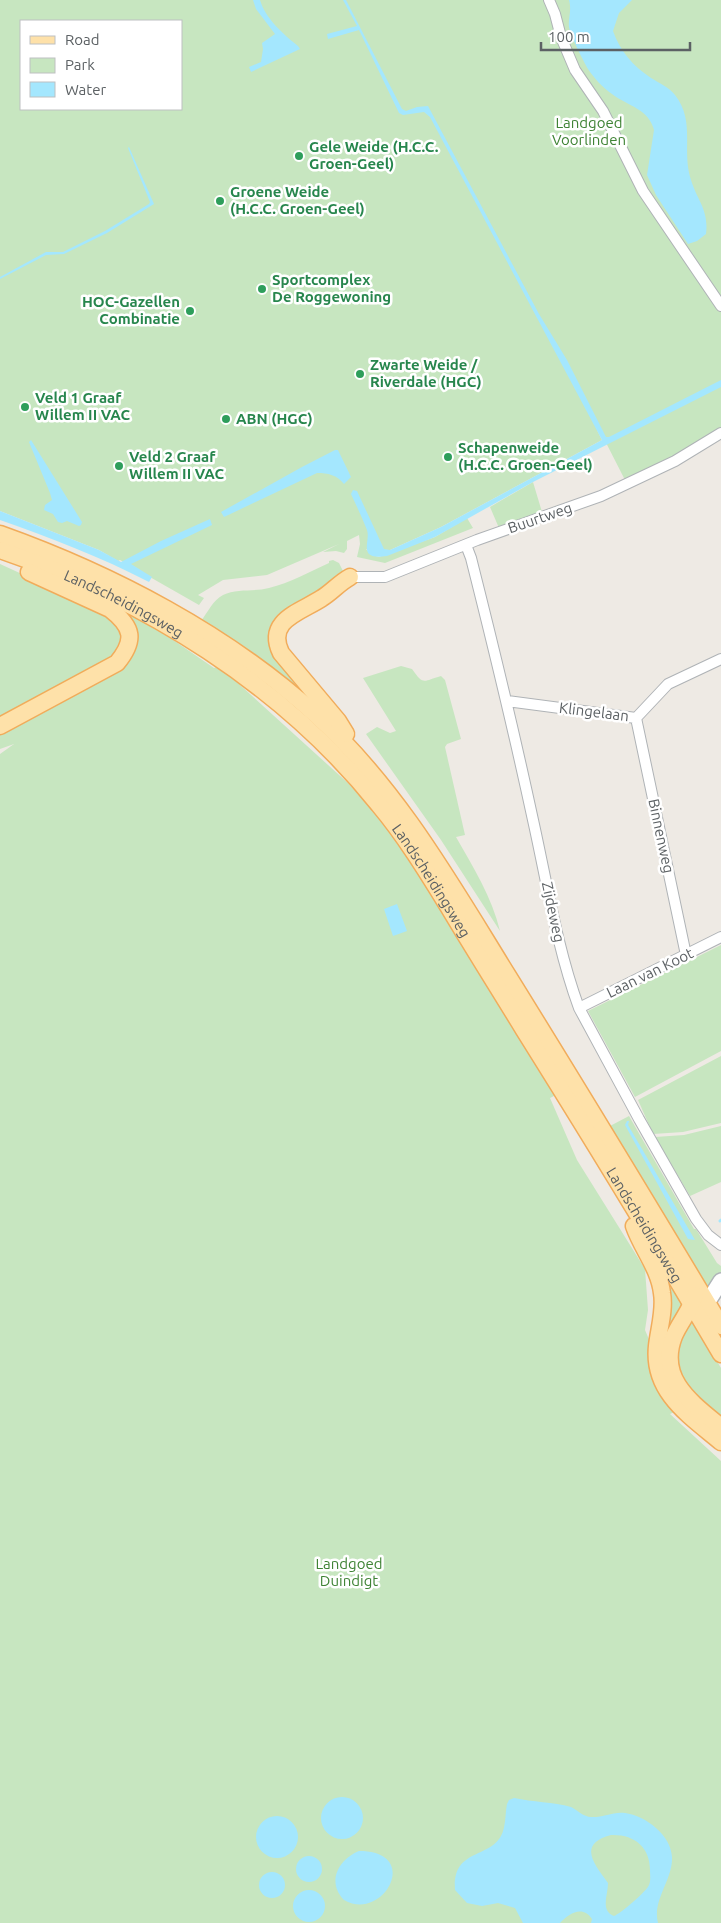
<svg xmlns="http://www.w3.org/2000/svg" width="721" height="1923" viewBox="0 0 721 1923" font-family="Ubuntu,sans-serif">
<rect width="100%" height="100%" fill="#eeeae4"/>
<path fill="#c7e6c0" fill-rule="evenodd" d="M 0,0 L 721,0 L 721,428 L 696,445 L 625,480 L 599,429 L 597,430 L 602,440 L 441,527 L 390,550 L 366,549 L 372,555 L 379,557 L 435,537 L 467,518 L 473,528 L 385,563 L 357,557 L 360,544 L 359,535 L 347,541 L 347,549 L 344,553 L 336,551 L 323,552 L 339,544 L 267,575 L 223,580 L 198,595 L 204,598 L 199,605 L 120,560 L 118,561 L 99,550 L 0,511 ZM 21,21 L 181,21 L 181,109 L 21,109 Z
M 533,482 L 542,512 L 499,528 L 490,507 Z
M 333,560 L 339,563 L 345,575 L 274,625 L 322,707 L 201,621 C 208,612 213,600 223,595 C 237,588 254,592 269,588 C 290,583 309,572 329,563 L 329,561 Z
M 0,564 L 92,606 L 119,607 L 163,633 L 214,668 L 219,666 L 349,784 L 394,832 L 556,1095 L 550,1098 L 577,1160 L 645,1269 L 648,1310 L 645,1330 L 679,1410 L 670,1414 L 721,1461 L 721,1923 L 0,1923 L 0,754 L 14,744 L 0,749 Z
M 401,666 L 412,669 C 424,686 423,681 441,676 L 445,680 L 461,739 L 447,744 L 445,747 L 465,835 L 456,837 C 473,867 492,897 500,931 L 441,840 L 366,734 L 377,727 L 390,733 L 396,731 L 363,678 Z
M 721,945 L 721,1051 L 635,1097 L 588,1011 Z
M 721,1056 L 721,1123 L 683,1132 L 653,1134 L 638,1100 Z
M 629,1116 L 694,1229 L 696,1229 L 717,1263 L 721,1266 L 721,1276 L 709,1293 L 610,1126 Z
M 721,1126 L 721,1182 L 690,1196 L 655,1137 L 684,1135 Z
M 672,1284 L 684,1303 L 669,1330 L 663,1327 L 665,1288 Z
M 692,1319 L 721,1368 L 721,1421 C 698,1401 670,1376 679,1343 C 681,1335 688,1326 692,1319 Z"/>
<path fill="#a4e7fe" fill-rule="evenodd" d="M 253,0 L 260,0 C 265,18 284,35 298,46 L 300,49 L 251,72 L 249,67 L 261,62 L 263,49 L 262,43 L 275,34 L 256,9 Z
M 343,0 L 346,0 L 402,109 L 406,111 L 417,107 L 428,106 L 539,314 L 567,360 L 606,437 L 609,437 L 721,380 L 721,387 L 533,482 L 435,537 L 387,556 C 356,561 371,541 367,530 C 362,517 356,505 351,494 L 353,490 L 357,491 L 384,549 L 390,550 L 441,527 L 602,440 L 430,117 L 424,112 L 403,115 L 399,113 L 359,30 L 328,39 L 327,34 L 357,26 Z
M 569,0 L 632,0 L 619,13 L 613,31 C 620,51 633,66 651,78 C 659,83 669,87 675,95 C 696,122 681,149 691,180 C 697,200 709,210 706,234 L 697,241 L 688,244 L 656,195 L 647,175 L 654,130 C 649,109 628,106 612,94 C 603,88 594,78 588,69 C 583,60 571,37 569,27 C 568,18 572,11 569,0 Z
M 129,147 L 154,204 L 107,233 L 64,254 L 46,255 L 0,279 L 0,277 L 46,252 L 63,252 L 105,231 L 149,204 L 150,202 L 128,148 Z
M 31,440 L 82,522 L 81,525 L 79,526 L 67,521 L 62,523 L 58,522 L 53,514 L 44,510 L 45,505 L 52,500 L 50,493 L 29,442 Z
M 335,450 L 338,450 L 351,477 L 344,484 C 337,475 328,473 317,473 L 224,517 L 221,512 L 302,467 Z
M 0,511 L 99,550 L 121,562 L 161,541 L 210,519 L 212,525 L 131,564 L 152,577 L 149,582 C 101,557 51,538 0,520 Z
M 397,904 L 407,931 L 393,936 L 384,909 Z
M 627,1121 L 629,1121 L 628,1125 L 695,1240 L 688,1239 L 625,1125 Z
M321 1818a21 21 0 1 1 42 0a21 21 0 1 1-42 0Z
M 514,1798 C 533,1802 553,1802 571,1807 C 577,1810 584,1817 591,1817 C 602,1818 614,1811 625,1813 C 646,1816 671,1835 672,1857 C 673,1880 652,1900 658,1923 L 591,1923 L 592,1919 C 583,1905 569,1913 560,1923 L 523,1923 L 515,1908 L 498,1903 L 482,1906 L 467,1903 L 455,1890 C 452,1849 488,1859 501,1836 C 506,1827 505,1814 507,1804 L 509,1800 ZM 611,1835 C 634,1834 650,1847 650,1870 C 650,1874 651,1881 649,1885 C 647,1891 620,1914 614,1916 C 600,1911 608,1895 608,1883 C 594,1864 577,1844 611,1835 Z
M256 1837a21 21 0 1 1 42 0a21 21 0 1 1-42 0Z
M 359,1851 C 423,1851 383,1923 344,1900 C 326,1882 339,1859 359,1851 Z
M296 1869a13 13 0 1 1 26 0a13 13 0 1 1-26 0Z
M259 1885a13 13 0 1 1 26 0a13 13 0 1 1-26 0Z
M293 1906a16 16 0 1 1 32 0a16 16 0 1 1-32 0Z"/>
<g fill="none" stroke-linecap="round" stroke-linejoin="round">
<path stroke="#a4e7fe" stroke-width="3" d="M 720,1221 L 721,1220"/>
<defs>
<path id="street" d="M 549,0 L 555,14 L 561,37 L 575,70 L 603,111 L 643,191 L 721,306
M 466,545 L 471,558 C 493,645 514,732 533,820 C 547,883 557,948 579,1008 L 639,1119 L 696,1219 L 708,1235 L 721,1245
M 350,577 L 385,577 L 477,540 L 601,496 L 675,461 L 721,433
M 507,701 L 636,718 L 668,684 L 721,659
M 636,718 L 686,955
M 579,1008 L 721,937"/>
<path id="secondary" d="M 704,1313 L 707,1303 L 721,1281"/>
<g id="primary">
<path d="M 0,534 C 112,574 227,634 315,714 C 397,788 451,884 508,976 C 580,1092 651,1209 721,1326"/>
<path id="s1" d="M 0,550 C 145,599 283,685 379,805 C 405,836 427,872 448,906 C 473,948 499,989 524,1030 C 591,1137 657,1245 721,1354"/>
<path d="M 0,726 L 117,663 C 136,640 133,627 110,609 L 29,572"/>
<path d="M 346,734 L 338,721 L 281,653 C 265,620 301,612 322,598 C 332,592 339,583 350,577"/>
<path d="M 634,1226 C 642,1249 659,1268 662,1293 C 665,1310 659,1328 657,1346 C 652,1392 690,1416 721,1442"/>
<path d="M 695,1295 C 691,1310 680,1322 674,1336 C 657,1379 692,1403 721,1427"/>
</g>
</defs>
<use href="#street" stroke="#afb3b6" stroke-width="12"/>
<use href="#secondary" stroke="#b0b5b9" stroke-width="18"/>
<use href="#primary" stroke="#f1ac5b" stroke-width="19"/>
<use href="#street" stroke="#fff" stroke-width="10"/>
<use href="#secondary" stroke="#fff" stroke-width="15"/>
<use href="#primary" stroke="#fee1a9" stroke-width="16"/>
</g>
<g fill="#2e9e5b" stroke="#fff" stroke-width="2">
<circle cx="299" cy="156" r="5"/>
<circle cx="220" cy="201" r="5"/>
<circle cx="262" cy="289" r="5"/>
<circle cx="190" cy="311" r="5"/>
<circle cx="360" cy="374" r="5"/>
<circle cx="25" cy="407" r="5"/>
<circle cx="226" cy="419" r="5"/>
<circle cx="448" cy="457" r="5"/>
<circle cx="119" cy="466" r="5"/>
</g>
<g text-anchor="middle" stroke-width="5" stroke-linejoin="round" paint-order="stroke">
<g font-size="15" fill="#3f8335" stroke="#fff">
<text x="589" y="128">Landgoed<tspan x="589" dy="17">Voorlinden</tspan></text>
<text x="349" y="1569">Landgoed<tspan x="349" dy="17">Duindigt</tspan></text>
</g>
<g font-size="15" font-weight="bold" fill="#27864d" stroke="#fff" text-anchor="start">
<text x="309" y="152">Gele Weide (H.C.C.<tspan x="309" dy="17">Groen-Geel)</tspan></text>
<text x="230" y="197">Groene Weide<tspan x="230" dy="17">(H.C.C. Groen-Geel)</tspan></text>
<text x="272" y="285">Sportcomplex<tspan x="272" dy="17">De Roggewoning</tspan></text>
<text x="180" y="307" text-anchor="end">HOC-Gazellen<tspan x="180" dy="17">Combinatie</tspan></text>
<text x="370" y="370">Zwarte Weide /<tspan x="370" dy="17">Riverdale (HGC)</tspan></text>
<text x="35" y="403">Veld 1 Graaf<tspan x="35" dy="17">Willem II VAC</tspan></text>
<text x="236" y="424">ABN (HGC)</text>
<text x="458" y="453">Schapenweide<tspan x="458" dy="17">(H.C.C. Groen-Geel)</tspan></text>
<text x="129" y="462">Veld 2 Graaf<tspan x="129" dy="17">Willem II VAC</tspan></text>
</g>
<g font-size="15" fill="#5c6164" stroke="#fff">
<text transform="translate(540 518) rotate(-19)" y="5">Buurtweg</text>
<text dy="5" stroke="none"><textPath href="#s1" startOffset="135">Landscheidingsweg</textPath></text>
<text transform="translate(594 712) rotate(7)" y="5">Klingelaan</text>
<text transform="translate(661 836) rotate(78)" y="5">Binnenweg</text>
<text dy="5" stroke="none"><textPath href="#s1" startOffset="555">Landscheidingsweg</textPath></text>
<text transform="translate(553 912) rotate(78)" y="5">Zijdeweg</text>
<text transform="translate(650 973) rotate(-26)" y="5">Laan van Koot</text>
<text dy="5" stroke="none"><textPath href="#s1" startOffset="960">Landscheidingsweg</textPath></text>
</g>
</g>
<rect x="20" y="20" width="162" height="90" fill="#ffffff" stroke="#bec0c1"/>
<rect x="30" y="36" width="25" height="8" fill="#fee1a9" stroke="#bec0c1"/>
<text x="65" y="45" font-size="15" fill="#5c6164">Road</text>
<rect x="30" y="58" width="25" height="15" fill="#c7e6c0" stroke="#bec0c1"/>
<text x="65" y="70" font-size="15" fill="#5c6164">Park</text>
<rect x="30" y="82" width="25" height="15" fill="#a4e7fe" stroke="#bec0c1"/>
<text x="65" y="95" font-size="15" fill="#5c6164">Water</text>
<path d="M541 42v8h149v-8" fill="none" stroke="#5c6164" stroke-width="2.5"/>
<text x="548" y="42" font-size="15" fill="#5c6164" stroke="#ffffff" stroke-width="4" paint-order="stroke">100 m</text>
</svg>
